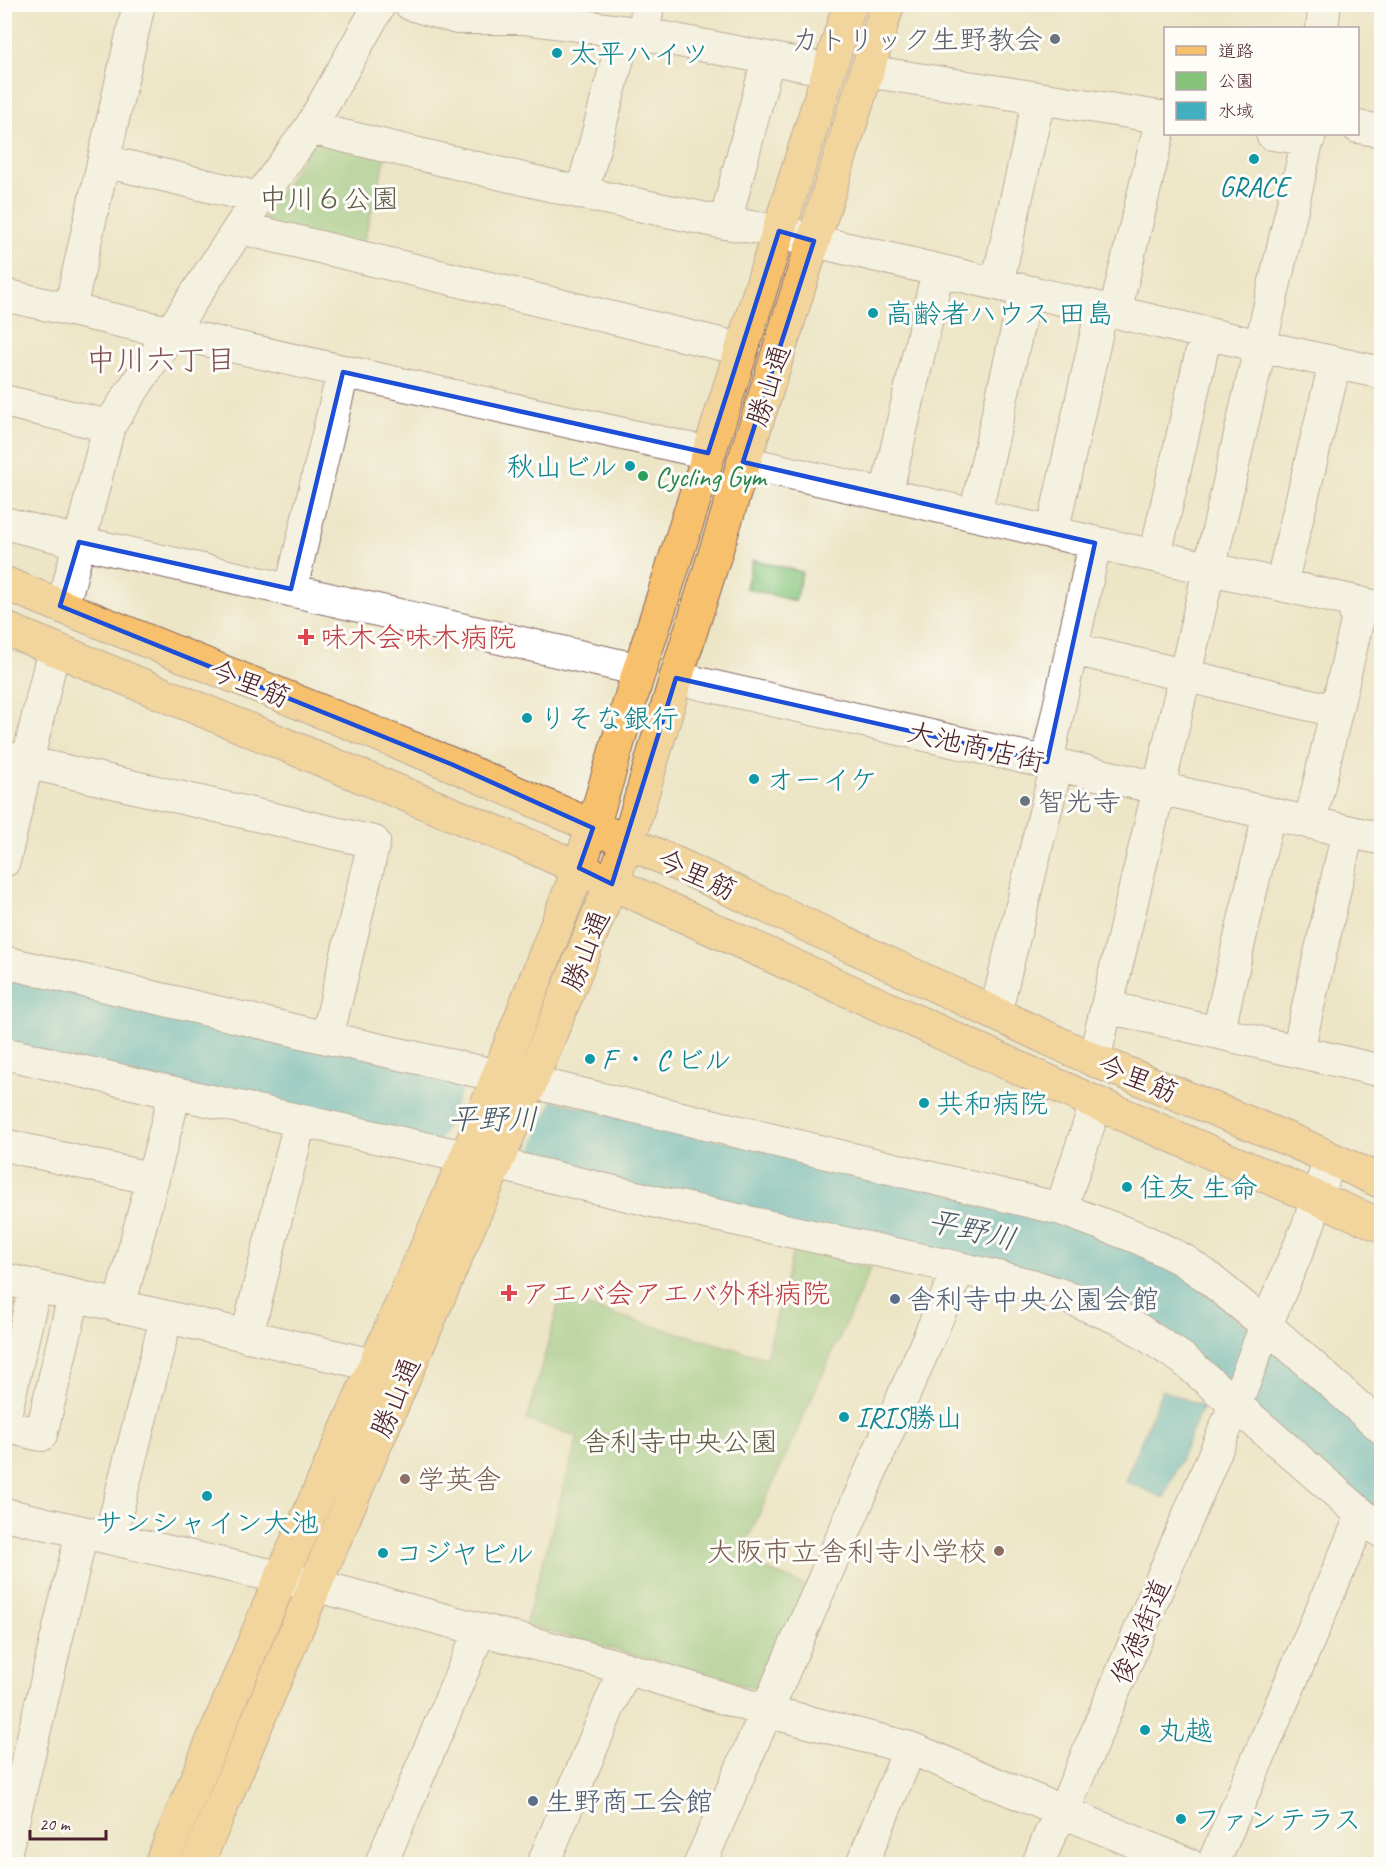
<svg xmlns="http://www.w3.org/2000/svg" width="1386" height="1869" viewBox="0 0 1386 1869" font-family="Caveat,'Klee One',sans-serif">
<rect width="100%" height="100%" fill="#fdfcf7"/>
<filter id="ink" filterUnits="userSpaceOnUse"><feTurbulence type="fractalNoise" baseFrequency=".0167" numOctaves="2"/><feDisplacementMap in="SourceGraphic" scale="12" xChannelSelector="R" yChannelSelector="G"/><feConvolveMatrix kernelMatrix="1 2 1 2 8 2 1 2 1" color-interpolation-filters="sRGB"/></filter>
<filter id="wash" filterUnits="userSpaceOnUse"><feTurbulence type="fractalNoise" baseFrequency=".008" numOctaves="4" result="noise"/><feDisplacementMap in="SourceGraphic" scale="24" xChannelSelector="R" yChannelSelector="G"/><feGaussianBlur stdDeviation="1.35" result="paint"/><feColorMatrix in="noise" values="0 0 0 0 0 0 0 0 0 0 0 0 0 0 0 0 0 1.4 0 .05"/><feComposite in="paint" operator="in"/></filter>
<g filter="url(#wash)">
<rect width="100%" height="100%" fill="#ece5c6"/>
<path fill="#86c47b" stroke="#687253" stroke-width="1.5" d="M 316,138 L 386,156 L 361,252 L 259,224 Z
M 753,560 L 802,572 L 795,601 L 746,588 Z
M 794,1248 L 871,1268 L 739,1558 L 810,1588 L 770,1681 L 753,1688 L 525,1625 L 578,1437 L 527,1420 L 560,1299 L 766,1358 Z"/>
<path fill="#42afc0" stroke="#466776" stroke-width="1.5" d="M 5,972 L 1070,1222 L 1179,1269 L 1381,1440 L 1381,1518 L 1160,1328 L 5,1043 Z
M 1162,1390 L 1203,1406 L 1164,1498 L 1125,1481 Z"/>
<path fill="#ece5c6" d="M 468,1076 L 553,1097 L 525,1164 L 439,1144 Z"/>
</g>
<g filter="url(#ink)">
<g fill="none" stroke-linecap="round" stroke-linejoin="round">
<defs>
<path id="minor" d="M 410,4 L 457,18 L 523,18 L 644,34 L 829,70
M 1322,28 L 1325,4
M 644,34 L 648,4
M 866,71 L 1166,118
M 1358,127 L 1382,131
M 310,128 L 582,193 L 725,223 L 779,231 L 814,241 L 1260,346 L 1382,373
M 1272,134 L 1309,139
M 104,161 L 259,198
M 582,193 L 625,32
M 725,223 L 768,59
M 241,228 L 741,349
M 997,284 L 1039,99
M 4,295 L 708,453
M 70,309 L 139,4
M 1115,312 L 1162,117
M 4,401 L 109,426
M 743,462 L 1382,608
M 886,495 L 938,270
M 975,515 L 1026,291
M 4,523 L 79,542 L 640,670
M 1052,533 L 1102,309
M 1155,556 L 1206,333
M 1281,585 L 1335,363
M 291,589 L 343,372
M 60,606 L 68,587 L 109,426 L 259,198 L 310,128 L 380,4
M 1073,649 L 1336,711
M 676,678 L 1382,839
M 4,757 L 374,842 L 327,1038
M 1047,762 L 1095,543
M 1310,823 L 1357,622 L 1353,601
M 4,861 L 54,648
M 4,962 L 327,1038 L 499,1076
M 1107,1007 L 1382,1071
M 995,1014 L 1057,764
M 1218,1033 L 1269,813
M 1298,1051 L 1348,831
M 4,1053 L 175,1093 L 515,1168 L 665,1204 L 959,1268 L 1031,1285 L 1064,1296 L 1125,1321 L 1183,1359 L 1382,1532
M 1094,1060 L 1159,788 L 1309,134
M 531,1082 L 1061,1209 L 1139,1238 L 1183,1260 L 1205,1275 L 1266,1325 L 1382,1428
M 4,1145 L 153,1179
M 1061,1209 L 1096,1103
M 4,1279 L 373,1365
M 119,1307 L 175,1093
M 247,1336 L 300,1121
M 4,1420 L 35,1286
M 4,1426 L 41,1435 L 74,1296
M 4,1514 L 314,1585 L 625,1668 L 766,1711 L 910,1748 L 1188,1864
M 110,1538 L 166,1318
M 4,1859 L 82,1532
M 381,1864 L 480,1630
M 543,1864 L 625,1668
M 700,1864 L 959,1268
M 862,1864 L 910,1748
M 1038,1864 L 1051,1832 L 1063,1812 L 1239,1396 L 1266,1325 L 1308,1226 L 1330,1158
M 1213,1864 L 1362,1515"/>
<path id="major" d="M 4,583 L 451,764 L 549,807 L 679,865 L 1094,1060 L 1295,1142 L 1382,1182
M 4,628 L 532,847 L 1096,1103 L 1382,1226
M 161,1864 L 281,1578 L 469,1151 L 579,868 C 602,803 619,735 640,668 C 712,448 780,226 850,4
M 197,1864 L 330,1550 L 531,1082 L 628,842 L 676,678 L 888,4"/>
</defs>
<use href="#minor" stroke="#836461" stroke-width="34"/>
<use href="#major" stroke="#836461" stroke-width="35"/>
<use href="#minor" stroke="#fff" stroke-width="32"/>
<use href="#major" stroke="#f7c06c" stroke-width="33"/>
</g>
</g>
<path d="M0 0H1386V1869H0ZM 779,231 L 814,241 L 743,462 L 1095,543 L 1047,762 L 676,678 L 612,884 L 579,868 L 593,828 L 451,764 L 60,606 L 79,542 L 291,589 L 343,372 L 708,453 Z" fill="#ece5c6" fill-opacity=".55" fill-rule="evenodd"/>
<path fill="none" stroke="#1d4ed8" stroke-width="4.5" stroke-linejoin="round" d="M 779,231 L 814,241 L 743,462 L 1095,543 L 1047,762 L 676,678 L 612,884 L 579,868 L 593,828 L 451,764 L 60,606 L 79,542 L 291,589 L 343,372 L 708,453 Z"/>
<g fill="#6b7280" stroke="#fdfcf7" stroke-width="2">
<circle cx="1055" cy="39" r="6"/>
<circle cx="1025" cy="801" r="6"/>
</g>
<g fill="#0f9aa8" stroke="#fdfcf7" stroke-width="2">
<circle cx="557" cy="53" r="6"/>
<circle cx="1254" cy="159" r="6"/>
<circle cx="873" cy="313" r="6"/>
<circle cx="630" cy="466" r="6"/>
<circle cx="527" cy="718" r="6"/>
<circle cx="754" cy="779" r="6"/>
<circle cx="590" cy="1059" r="6"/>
<circle cx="924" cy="1103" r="6"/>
<circle cx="1127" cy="1187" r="6"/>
<circle cx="844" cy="1417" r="6"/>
<circle cx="207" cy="1496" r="6"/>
<circle cx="383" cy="1553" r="6"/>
<circle cx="1145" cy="1730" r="6"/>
<circle cx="1181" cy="1819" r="6"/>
</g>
<circle fill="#2e9e5b" stroke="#fdfcf7" stroke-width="2" cx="643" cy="476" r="6"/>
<g fill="#e0444e" stroke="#fdfcf7" stroke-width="2">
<path d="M303 628h6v6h6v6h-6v6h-6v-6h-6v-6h6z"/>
<path d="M506 1284h6v6h6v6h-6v6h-6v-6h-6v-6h6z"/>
</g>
<g fill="#5c6f8a" stroke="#fdfcf7" stroke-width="2">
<circle cx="895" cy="1299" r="6"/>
<circle cx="533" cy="1801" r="6"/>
</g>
<g fill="#8d6e63" stroke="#fdfcf7" stroke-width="2">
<circle cx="405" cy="1479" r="6"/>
<circle cx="999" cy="1551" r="6"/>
</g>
<g text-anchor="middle" stroke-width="6" stroke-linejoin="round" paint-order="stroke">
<g font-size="28" fill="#5b616d" stroke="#fdfcf7" text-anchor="end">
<text x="1043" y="49">カトリック生野教会</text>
<text x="1037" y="811" text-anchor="start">智光寺</text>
</g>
<g font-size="28" fill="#0d838f" stroke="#fdfcf7" text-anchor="start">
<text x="569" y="63">太平ハイツ</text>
<text x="1254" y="196" text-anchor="middle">GRACE</text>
<text x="885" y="323">高齢者ハウス 田島</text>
<text x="618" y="476" text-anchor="end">秋山ビル</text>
<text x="539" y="728">りそな銀行</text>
<text x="766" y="789">オーイケ</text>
<text x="602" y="1069">F ・ C ビル</text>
<text x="936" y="1113">共和病院</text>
<text x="1139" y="1197">住友 生命</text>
<text x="856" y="1427">IRIS勝山</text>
<text x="207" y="1532" text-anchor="middle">サンシャイン大池</text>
<text x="395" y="1563">コジヤビル</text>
<text x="1157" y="1740">丸越</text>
<text x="1193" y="1829">ファンテラス</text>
</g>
<g font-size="28" fill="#5f5947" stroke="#fdfcf7">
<text x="329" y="208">中川６公園</text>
<text x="680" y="1451">舎利寺中央公園</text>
</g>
<g font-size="28" fill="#4a1f2b" stroke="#fdfcf7">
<text transform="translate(768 385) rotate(-72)" y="10">勝山通</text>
<text transform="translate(250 683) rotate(22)" y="10">今里筋</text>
<text transform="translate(976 746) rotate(13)" y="10">大池商店街</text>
<text transform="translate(697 874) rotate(25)" y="10">今里筋</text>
<text transform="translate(585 950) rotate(-68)" y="10">勝山通</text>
<text transform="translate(1138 1078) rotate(22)" y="10">今里筋</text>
<text transform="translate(395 1397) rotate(-67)" y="10">勝山通</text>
<text transform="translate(1140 1631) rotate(-67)" y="10">俊徳街道</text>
</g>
<g font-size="28" fill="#27864d" stroke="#fdfcf7" text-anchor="start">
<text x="655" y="486">Cycling Gym</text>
</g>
<g font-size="28" fill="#be3a42" stroke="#fdfcf7" text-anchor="start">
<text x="320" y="647">味木会味木病院</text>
<text x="522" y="1303">アエバ会アエバ外科病院</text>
</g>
<g font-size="28" fill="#4e5e75" stroke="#fdfcf7" text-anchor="start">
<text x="907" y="1309">舎利寺中央公園会館</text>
<text x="545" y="1811">生野商工会館</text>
</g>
<g font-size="28" fill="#785e54" stroke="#fdfcf7" text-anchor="start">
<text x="417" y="1489">学英舎</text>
<text x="987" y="1561" text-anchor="end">大阪市立舎利寺小学校</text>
</g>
<g font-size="30" fill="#7e5154" stroke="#fdfcf7">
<text x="161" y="370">中川六丁目</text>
</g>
<g font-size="30" font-style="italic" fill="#475967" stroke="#fdfcf7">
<text x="493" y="1129">平野川</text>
<text transform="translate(972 1230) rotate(13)" y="10">平野川</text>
</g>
</g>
<rect width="1386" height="1869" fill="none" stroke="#fdfcf7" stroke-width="24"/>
<rect x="1164" y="27" width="195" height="108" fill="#fdfcf7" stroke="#b5a4a5" stroke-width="1.5"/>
<rect x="1176" y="46" width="30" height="9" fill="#f7c06c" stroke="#b5a4a5" stroke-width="1.5"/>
<text x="1218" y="57" font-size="18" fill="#4a1f2b">道路</text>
<rect x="1176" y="72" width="30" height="18" fill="#86c47b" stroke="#b5a4a5" stroke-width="1.5"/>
<text x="1218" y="87" font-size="18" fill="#4a1f2b">公園</text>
<rect x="1176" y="102" width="30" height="18" fill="#42afc0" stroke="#b5a4a5" stroke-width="1.5"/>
<text x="1218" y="117" font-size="18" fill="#4a1f2b">水域</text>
<path d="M30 1830v9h76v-9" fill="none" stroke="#4a1f2b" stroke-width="3"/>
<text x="39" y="1830" font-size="18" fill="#4a1f2b" stroke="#fdfcf7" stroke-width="4.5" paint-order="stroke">20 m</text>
</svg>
